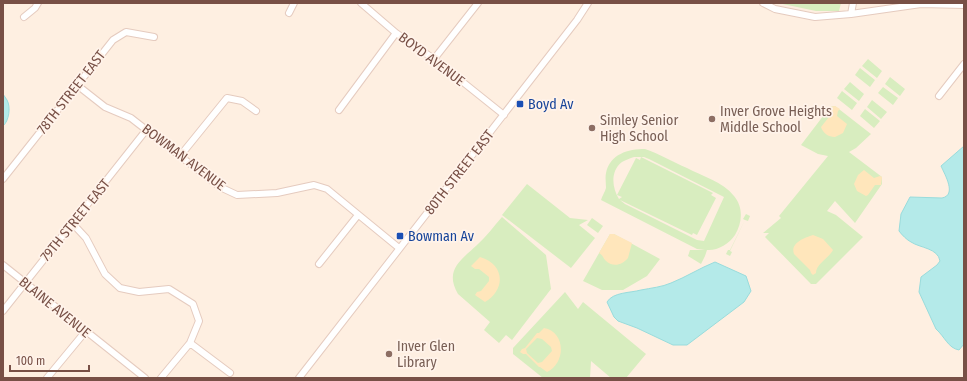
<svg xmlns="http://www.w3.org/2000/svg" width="967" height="381" viewBox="0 0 967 381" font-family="'Fira Sans Condensed',sans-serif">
<rect width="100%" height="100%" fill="#feefe1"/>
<path fill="#d8edbf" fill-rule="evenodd" d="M 778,3 L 841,3 L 839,11 L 816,11 Z
M 868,59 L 882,71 L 877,78 L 862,66 Z
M 860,68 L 875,80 L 870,87 L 855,75 Z
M 890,77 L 905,89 L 900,96 L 885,84 Z
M 850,82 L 864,94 L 859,101 L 844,89 Z
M 883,87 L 898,98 L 893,105 L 878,93 Z
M 842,91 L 857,103 L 852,110 L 837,98 Z
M 872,100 L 887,112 L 881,119 L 867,107 Z
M 835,106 L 871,134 L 856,148 L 849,152 L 882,177 L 882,184 L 855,223 L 835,201 L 827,211 L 836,215 L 863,237 L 816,284 L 811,284 L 765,237 L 769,233 L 763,233 L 781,218 L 779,216 L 828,156 L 818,154 L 801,145 L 830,107 Z
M 865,109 L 880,121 L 874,128 L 860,116 Z
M 645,149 C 660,154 673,162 687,168 C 702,176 723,182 734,196 C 744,208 742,223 735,235 C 729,244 717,251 707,250 L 705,256 L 701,264 L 688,256 L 690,250 L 705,250 L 697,249 L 601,200 C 602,196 605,192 606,188 C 606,183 605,178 606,173 C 610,154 628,149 645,149 ZM 634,157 L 644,157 L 649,159 L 724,197 L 704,241 L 697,240 L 625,204 L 620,200 L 692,235 L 693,233 L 697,235 L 716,198 L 711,195 L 713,193 L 641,157 L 640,160 L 636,158 L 617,195 L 622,197 L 619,199 C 612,188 610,171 622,162 C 626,160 630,158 634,157 Z
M 527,184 L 570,218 L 588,220 L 579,225 L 595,238 L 571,268 L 502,215 Z
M 746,214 L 750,216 L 748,221 L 745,220 L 730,251 L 732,252 L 730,256 L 726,254 L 728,250 L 730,250 L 745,220 L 743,219 Z
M 502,217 L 546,255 L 551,289 L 512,340 L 506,335 L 499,343 L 484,330 L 490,322 L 458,294 C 444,270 461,260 477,245 C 486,237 494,226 502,217 Z
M 592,218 L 603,226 L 598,233 L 587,225 Z
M 610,234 L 614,234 L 660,259 L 647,276 L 623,290 L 602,290 L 583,281 Z
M 565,292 L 578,309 L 583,302 L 646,354 L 626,378 L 611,378 L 591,361 L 590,378 L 543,378 L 513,354 L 513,348 Z"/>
<path fill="#ffe6bb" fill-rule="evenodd" d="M 835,106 L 840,109 L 838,111 L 837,116 L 847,124 L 843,133 L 835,137 C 828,137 823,133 821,127 L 829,117 L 825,113 L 830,107 Z
M 864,170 L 874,178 L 880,176 L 882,177 L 881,185 L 875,185 L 868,195 L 866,196 L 857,191 L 854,184 L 858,175 Z
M 610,234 L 614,234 L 632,243 L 628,258 C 622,265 613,268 605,260 C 603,258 603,255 599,253 Z
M 813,235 L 823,239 L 833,250 C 829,258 816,264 816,273 L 813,275 L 811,273 L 810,270 L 794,254 C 790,243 804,238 813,235 Z
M 480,257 C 505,264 506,290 485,302 L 475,295 L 477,292 L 481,291 L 489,281 L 489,277 L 479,269 L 475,269 L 471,266 Z
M 544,328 C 566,332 566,363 547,372 L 540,367 L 539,367 L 526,354 L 523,354 L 520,352 L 522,349 L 525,348 L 537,333 L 539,333 ZM 537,338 L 542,339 L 551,347 L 552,351 L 542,362 L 538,363 L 527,353 L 526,349 Z"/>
<path fill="#b4eae9" stroke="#99dcdc" d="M 3,94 C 4,96 6,98 7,100 C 11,107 9,121 3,126 Z
M 964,146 L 964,344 L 959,350 C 948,348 945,337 936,329 L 919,292 L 921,277 L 937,265 L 940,261 C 938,248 920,248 911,242 C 907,240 902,235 899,231 L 901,214 L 910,197 L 942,198 C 957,195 945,175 941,166 Z
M 715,262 L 746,276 L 751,291 L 744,302 L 687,345 L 673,345 L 637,328 L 618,321 L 614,317 L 607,302 C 613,292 630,293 641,290 C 651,288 662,287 671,283 C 686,277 700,268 715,262 Z"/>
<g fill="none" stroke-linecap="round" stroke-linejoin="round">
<defs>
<path id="minor" d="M 361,3 L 396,33 L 434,59 L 504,115
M 763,3 L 775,9 L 815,17 L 851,14 L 921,4 L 964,5
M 289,13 L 294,3
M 851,14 L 853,3
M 24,17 L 35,8 L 38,3
M 434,59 L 478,3
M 77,85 L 105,107 L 131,118 L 220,187 L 237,195 L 277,193 L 314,185 L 327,189 L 399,248
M 939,96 L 964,64
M 339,110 L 396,33
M 180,156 L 227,98 L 242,101 L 256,111
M 3,179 L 113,40 L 126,32 L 154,37
M 73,224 L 86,238 L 105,274 L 120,288 L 139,292 L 169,289 L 193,304 L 199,321 L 190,343 L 161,378
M 319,264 L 358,215
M 3,265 L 145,378
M 3,311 L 147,129
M 190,343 L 230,373
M 47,378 L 85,332
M 299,378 L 577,20 L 588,3"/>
</defs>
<use href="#minor" stroke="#e5cbbf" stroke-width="8"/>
<use href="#minor" stroke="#fff" stroke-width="6"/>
</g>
<g fill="#1a4fb4" stroke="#fff3ea" stroke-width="1.5">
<rect x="516" y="100" width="8" height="8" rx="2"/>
<rect x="396" y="232" width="8" height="8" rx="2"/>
</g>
<g fill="#8d6e63" stroke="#fff3ea" stroke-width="1.5">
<circle cx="712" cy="119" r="4"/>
<circle cx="592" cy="128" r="4"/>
<circle cx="389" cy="354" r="4"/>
</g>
<g text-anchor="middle" stroke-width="3.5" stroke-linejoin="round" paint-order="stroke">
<g font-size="14" fill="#785046" stroke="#fff3ea">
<text transform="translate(432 59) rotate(37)" y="5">BOYD AVENUE</text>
<text transform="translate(71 92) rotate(-52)" y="5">78TH STREET EAST</text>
<text transform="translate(184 157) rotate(37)" y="5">BOWMAN AVENUE</text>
<text transform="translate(459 172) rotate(-52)" y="5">80TH STREET EAST</text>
<text transform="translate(75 220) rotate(-51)" y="5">79TH STREET EAST</text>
<text transform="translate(55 307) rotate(39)" y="5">BLAINE AVENUE</text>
</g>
<g font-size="14" fill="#164399" stroke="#fff3ea" text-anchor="start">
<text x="528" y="109">Boyd Av</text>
<text x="408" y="241">Bowman Av</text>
</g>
<g font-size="14" fill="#785e54" stroke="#fff3ea" text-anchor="start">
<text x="720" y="116">Inver Grove Heights<tspan x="720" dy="16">Middle School</tspan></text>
<text x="600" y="125">Simley Senior<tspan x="600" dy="16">High School</tspan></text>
<text x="397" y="351">Inver Glen<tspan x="397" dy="16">Library</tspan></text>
</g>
</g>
<rect width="967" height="381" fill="none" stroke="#785046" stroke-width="8"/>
<path d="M10 365v6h79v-6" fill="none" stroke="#785046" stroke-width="2"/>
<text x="16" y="365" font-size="12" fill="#785046" stroke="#fff3ea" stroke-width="3" paint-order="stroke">100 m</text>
</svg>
